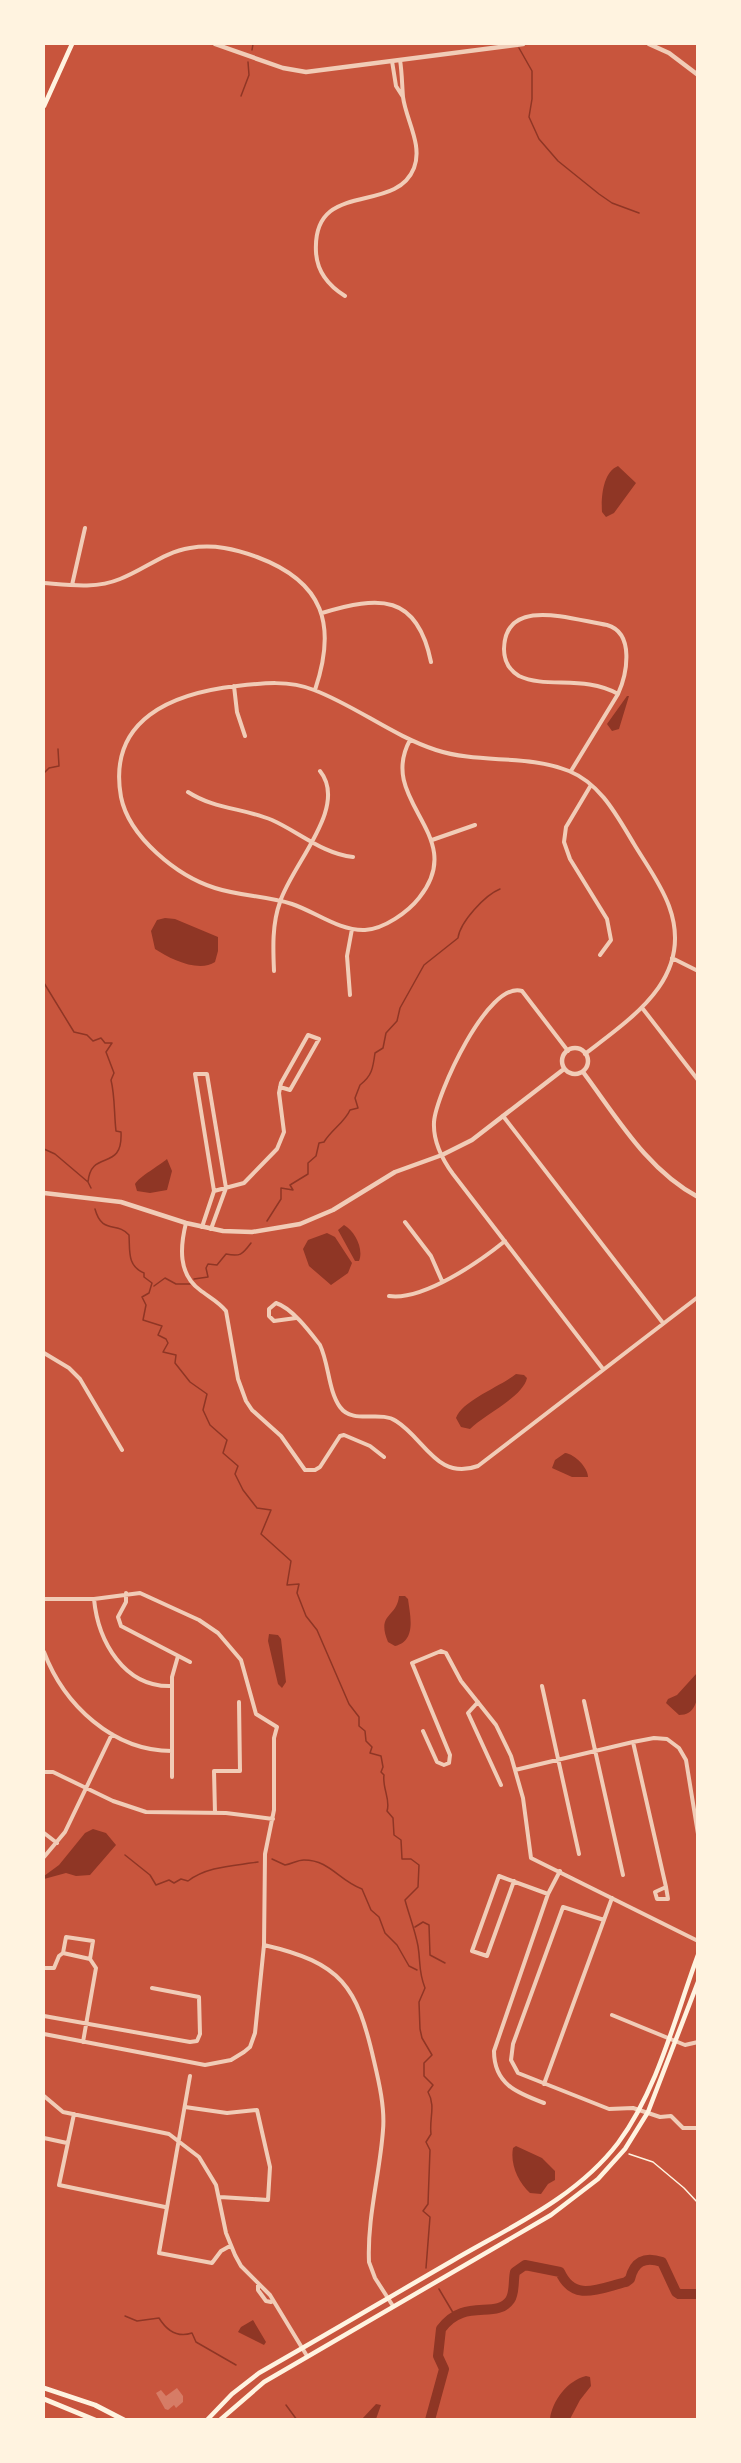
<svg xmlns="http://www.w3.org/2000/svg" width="741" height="2463" viewBox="0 0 741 2463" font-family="'IBM Plex Sans',sans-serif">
<rect width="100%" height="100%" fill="#c8553d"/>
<path fill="#8f3625" d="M 618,466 L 636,483 L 614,513 L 606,517 L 602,512 C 601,497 603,472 618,466 Z
M 627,696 L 629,696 L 619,729 L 612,731 L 607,724 Z
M 165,918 L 175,919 L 218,937 L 218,951 L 215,962 C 199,973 170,959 155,949 L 151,931 L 157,920 Z
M 167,1159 L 172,1171 L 167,1190 L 150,1193 L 137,1191 L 135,1184 C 139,1177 160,1165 167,1159 Z
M 344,1225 C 355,1231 364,1249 359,1261 L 355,1261 L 338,1230 Z
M 327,1233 L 335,1237 L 352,1263 L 348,1273 L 331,1285 L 309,1266 L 303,1249 L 308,1240 Z
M 516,1374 L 524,1375 L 527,1378 C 523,1397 484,1415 470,1429 L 461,1427 L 456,1418 C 463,1400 500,1387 516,1374 Z
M 565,1453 C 575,1454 588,1468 588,1477 L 572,1477 L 552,1468 L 555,1460 Z
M 399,1596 L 405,1596 L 408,1599 C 410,1615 417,1641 395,1646 L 388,1642 C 376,1613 397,1618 399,1596 Z
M 269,1634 L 278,1635 L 281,1639 L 286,1682 L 282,1688 L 278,1684 L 268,1641 Z
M 697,1673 C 698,1689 701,1715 679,1715 L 666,1703 L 668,1699 L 677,1695 Z
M 93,1829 L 106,1833 L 116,1845 L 90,1875 L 76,1876 L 66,1873 L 44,1879 L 44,1876 L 59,1865 L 85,1833 Z
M 516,2146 L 542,2158 L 555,2171 L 555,2180 L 548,2184 L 541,2194 L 530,2193 C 518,2182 510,2164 513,2148 Z
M 253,2320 L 266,2342 L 264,2345 L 238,2332 L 241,2327 Z
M 586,2376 L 590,2377 L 591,2386 L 580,2400 L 570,2419 L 550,2419 C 552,2401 568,2380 586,2376 Z
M 376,2404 L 381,2405 L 376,2419 L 362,2419 Z"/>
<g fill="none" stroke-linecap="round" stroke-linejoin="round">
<path stroke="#8f3625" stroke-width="1.5" d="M 519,48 L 532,71 L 532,99 L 529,117 L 539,139 L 558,161 L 599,194 L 612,203 L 639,213
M 252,50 L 253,44
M 241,96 L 249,75 L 248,62
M 44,773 L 49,768 L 59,766 L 58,749
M 44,795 L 44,802
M 44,983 L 74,1032 L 87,1035 L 93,1041 L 101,1038 L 105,1043 L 112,1043 L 106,1052 L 114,1073 L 111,1080 C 115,1096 114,1114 116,1131 L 121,1132 C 123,1173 91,1148 88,1182 L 91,1188
M 44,1149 L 55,1154 L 88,1182
M 95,1209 C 102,1235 117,1221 129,1235 C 130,1251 127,1266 144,1273 L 144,1277 L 152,1283 L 149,1293 L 142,1297 L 146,1305 L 143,1320 L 162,1326 L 158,1335 L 166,1339 L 168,1343 L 163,1352 L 176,1355 L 175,1363 L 190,1382 L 207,1394 L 203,1410 L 210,1425 L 227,1440 L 223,1453 L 238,1466 L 235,1474 L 243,1490 L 257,1508 L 271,1510 L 261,1534 L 291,1561 L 287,1585 L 299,1584 L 297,1593 L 306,1616 L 317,1630 L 349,1704 L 359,1717 L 359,1726 L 365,1731 L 366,1741 L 372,1747 L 370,1753 L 381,1756 L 383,1767 L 381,1772 L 384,1775 C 382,1788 391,1800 387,1811 L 393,1818 L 394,1835 L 401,1840 L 402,1859 L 411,1859 L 419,1865 L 418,1887 L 405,1900 C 409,1915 415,1930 418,1946 C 421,1964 418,1970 425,1988 L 419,2002 L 420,2029 L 422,2038 L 432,2055 L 424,2063 L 424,2076 L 433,2085 L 428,2092 C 436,2106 429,2119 431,2134 L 426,2142 L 430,2150 L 428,2204 L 423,2211 L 430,2217 L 426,2268
M 267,1221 L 281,1199 L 281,1188 L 293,1190 L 290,1185 L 308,1174 L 308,1163 L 316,1156 L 319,1143 L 324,1142 C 331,1130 345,1122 350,1110 L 358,1108 L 355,1098 L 360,1085 C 372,1076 373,1068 375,1053 L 383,1048 L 386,1033 L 397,1021 L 400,1008 L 424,965 L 458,938 C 460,922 485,895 500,889
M 194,1279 L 208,1277 L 206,1268 L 208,1264 L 217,1265 L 226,1254 C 240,1257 242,1255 251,1243
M 154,1286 L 165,1278 L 176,1284 L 190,1284
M 125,1855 L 150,1875 L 156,1885 L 169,1880 L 174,1883 L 181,1879 L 188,1881 C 208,1866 234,1866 258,1862
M 272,1859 L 285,1865 C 292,1864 297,1860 304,1860 C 330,1860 338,1880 362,1889 L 371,1910 L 379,1917 L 385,1933 L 397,1945 L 409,1966 L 417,1970
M 415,1927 L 423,1922 L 429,1925 L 430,1955 L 445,1963
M 439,2289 L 455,2316
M 125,2316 L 137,2321 L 159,2318 C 167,2331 177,2338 192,2333 L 196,2342 L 236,2365
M 286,2405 L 297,2420"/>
<path stroke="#8f3625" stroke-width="10" d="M 430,2420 L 444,2369 L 438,2356 L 441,2329 C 464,2297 496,2320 510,2300 C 515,2293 513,2280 515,2272 L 525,2265 L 560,2272 C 574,2303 600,2288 626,2282 L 630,2279 C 634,2262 644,2256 662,2262 L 676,2292 L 679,2294 L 698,2294"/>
</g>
<path fill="#d67c66" d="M 177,2388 L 183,2396 L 183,2402 L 176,2408 L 174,2405 L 168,2410 L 165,2409 L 156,2393 L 161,2390 L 166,2396 Z"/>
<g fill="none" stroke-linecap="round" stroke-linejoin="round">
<path stroke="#fff3e0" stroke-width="1.5" d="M 629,2154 L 653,2162 L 684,2188 L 698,2203"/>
<path stroke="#f1ccb7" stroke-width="4" d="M 392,61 L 396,86 L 403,97
M 345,296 C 329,286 317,272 316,252 C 312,178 395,216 414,168 C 423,145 406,120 403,97 C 402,85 402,72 400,60
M 44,583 C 69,585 96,589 120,579 C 144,570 164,552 190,548 C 214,544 235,549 257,557 C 324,582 337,625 315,690
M 72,585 L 85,528
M 322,613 C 379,596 417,593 431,662
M 234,686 L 237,712 L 245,736
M 410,740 C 376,802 470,835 419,898 C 408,912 384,929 365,930 C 339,931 316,912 292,904 C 267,896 240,896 215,888 C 177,876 129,837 121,797 C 107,719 173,693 237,686 C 263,683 289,680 314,690 C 356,706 393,736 436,750 C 479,764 527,754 569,771 C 601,784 617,816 634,844 C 646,864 661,884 669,906 C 695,977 633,1017 585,1054
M 571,771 L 618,694 C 627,674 635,633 607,625 C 573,620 505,595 504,649 C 504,660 509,670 519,676 C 547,689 584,675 618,694
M 591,785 L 566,827 L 564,842 L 570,859 L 607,919 L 611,940 L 600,955
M 188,792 C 214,809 243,808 272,820 C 299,832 323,854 353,857
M 432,840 L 475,825
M 672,958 L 698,971
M 274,971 C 273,948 272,924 280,902 C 292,864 349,807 320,771
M 350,995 L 347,956 L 352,929
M 643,1009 L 698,1080
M 568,1051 L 522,991 C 488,980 436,1095 434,1122 C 433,1141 442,1159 453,1174 L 603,1369
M 503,1116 L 663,1323
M 214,1191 L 244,1183 L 277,1149 L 284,1132 L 279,1093 L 281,1083 L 308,1035 L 319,1039 L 290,1090 L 280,1087
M 405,1222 L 431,1256 L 442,1281
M 186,1223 C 180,1247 178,1274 200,1290 C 209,1297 219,1302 226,1311 L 238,1379 L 246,1401 L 252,1410 L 281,1436 L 305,1470 L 315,1470 L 320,1467 L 340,1436 L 344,1435 L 370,1446 L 384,1457
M 202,1227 L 214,1191 L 195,1074 L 207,1074 L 226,1188 L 211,1229
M 389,1296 C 423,1301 479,1262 505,1241
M 296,1318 L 274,1321 L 269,1316 L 269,1309 L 276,1303 C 292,1308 310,1332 320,1345 C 329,1364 328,1390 340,1407 C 353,1425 380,1410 396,1421 C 425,1439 437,1481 478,1466 L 698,1297
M 44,1353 L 69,1368 L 80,1379 L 122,1450
M 126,1593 L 126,1602 L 118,1617 L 121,1626 L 190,1662
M 44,1599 L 94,1599 L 140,1593 L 199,1620 L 218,1633 L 241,1660 L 256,1714 L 277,1727 L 274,1738 L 274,1810 L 265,1854 L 264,1945 L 255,2033 L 250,2047 L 244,2052 L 231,2060 L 205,2065 L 44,2034
M 94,1599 C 98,1641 124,1688 172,1686
M 44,1652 C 64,1705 113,1751 172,1751
M 542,1686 L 579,1854
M 584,1701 L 623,1875
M 478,1702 L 468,1713 L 501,1785
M 423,1731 L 437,1762 L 444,1765 L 449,1763 L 450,1755 L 412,1663 L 441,1651 L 446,1653 L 461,1681 L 496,1725 L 511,1756 L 523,1798 L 531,1858 L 698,1941
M 633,1742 L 666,1887 L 655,1892 L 657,1899 L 668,1899 L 666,1887
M 515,1770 L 633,1742 L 654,1738 L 667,1739 L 679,1748 L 686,1760 L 698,1834
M 44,1772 L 53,1772 L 113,1801 L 146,1812 L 226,1813 L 273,1819
M 172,1777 L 172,1677 L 178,1656
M 215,1813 L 214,1771 L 240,1771 L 239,1702
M 44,1833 L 57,1843
M 44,1857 L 65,1832 L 112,1734
M 514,1881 L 487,1956 L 472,1951 L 499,1876 L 548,1894
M 604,1920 L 563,1907 L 513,2044 L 511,2060 L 518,2073 L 609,2109 L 633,2108 L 660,2117 L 671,2116 L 683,2128 L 698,2128
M 264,1945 C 342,1963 357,1986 374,2061 C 379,2082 385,2108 383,2130 C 380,2173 367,2218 369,2262 L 375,2278 L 393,2306
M 44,1968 L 54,1968 L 59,1956 L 63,1953
M 612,2015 L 685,2045 L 698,2042
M 44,2016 L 190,2042 L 197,2041 L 200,2034 L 199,1997 L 152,1988
M 83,2042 L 96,1968 L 90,1959 L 93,1941 L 66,1937 L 63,1953 L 90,1959
M 190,2076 L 159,2253 L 212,2263 L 221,2251 L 230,2246
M 544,2084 L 612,1898
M 44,2096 L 63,2112 L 169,2134 L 199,2157 L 216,2185 L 226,2233 L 235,2255 L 241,2266 L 270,2295 L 307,2356
M 544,2103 C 517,2093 494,2084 494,2051 L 548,1894 L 560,1871
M 185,2107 L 227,2113 L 257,2110 L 270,2167 L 268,2200 L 220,2197
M 74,2114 L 59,2185 L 165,2207
M 44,2138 L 67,2143
M 258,2285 L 258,2290 L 266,2301 L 271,2302"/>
<path stroke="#f1ccb7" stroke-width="4.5" d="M 215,44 L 283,68 L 306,72 L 523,44
M 649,44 L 669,53 L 698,75
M562 1061a13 13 0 1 1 26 0a13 13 0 1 1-26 0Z
M 583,1072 C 616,1116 647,1170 698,1197
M 44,1193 L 121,1202 L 186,1223 L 223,1231 L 252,1232 L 300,1224 L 333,1210 L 395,1172 L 442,1155 L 472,1140 L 564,1069"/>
<path stroke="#fff3e0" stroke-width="4.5" d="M 44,106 L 72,44
M 207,2420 L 232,2394 L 259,2373 C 324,2336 388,2298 452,2261 C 510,2227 576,2198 618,2143 C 658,2089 675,2017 698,1955
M 220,2420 L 264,2382 L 551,2215 L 598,2179 L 625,2149 L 648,2112 L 698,1982"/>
<path stroke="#fff3e0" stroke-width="5" d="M 44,2388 L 95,2405 L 124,2420
M 44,2399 L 95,2420"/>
</g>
<rect width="741" height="2463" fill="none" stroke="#fff3e0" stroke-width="90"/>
</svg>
